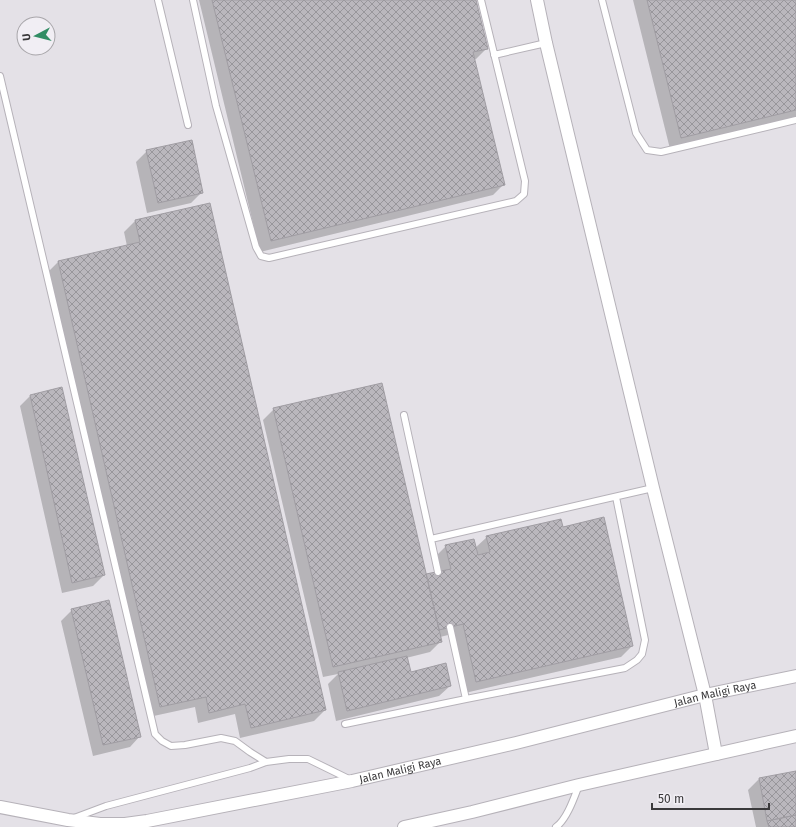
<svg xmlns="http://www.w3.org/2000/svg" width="796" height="827" viewBox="0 0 796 827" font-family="'Fira Sans',sans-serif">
<defs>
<pattern id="building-cross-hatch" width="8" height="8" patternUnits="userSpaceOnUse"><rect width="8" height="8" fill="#bab7bd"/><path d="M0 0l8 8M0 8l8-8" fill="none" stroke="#98969b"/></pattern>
</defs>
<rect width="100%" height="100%" fill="#e4e1e7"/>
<path fill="#0003" d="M 199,0 L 475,0 L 487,48 L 476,59 L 474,60 L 504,184 L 493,195 L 260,252 Z
M 633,0 L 796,0 L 796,118 L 670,149 Z
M 147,151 L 202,192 L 191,203 L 147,213 L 136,162 Z
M 210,204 L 325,710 L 314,721 L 240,738 L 235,714 L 198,723 L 195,707 L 149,717 L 48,272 L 58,262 L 127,246 L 124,232 L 135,221 Z
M 30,396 L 104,575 L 93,586 L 62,593 L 20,406 Z
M 274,409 L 425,576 L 439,573 L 435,557 L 446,546 L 475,548 L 487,537 L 562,528 L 632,646 L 621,657 L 465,693 L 452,634 L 440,637 L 441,641 L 430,652 L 406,658 L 410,673 L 450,686 L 439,696 L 336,721 L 328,684 L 338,674 L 323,677 L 263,420 Z
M 72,610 L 140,736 L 130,747 L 93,756 L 61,621 Z
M 796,772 L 796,827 L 756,827 L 748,790 L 759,779 Z"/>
<path fill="url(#building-cross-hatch)" stroke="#a09da3" d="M 212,0 L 476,0 L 488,49 L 473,52 L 505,185 L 271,241 Z
M 647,0 L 796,0 L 796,110 L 681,138 Z
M 192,140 L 203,193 L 158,203 L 146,150 Z
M 210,203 L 326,710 L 251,728 L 245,704 L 209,713 L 206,697 L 160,707 L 58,261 L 140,242 L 135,220 Z
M 382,383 L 442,642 L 333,667 L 273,408 Z
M 62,387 L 105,575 L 72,583 L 30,395 Z
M 604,517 L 633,646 L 476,682 L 463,624 L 439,630 L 426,574 L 451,569 L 445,545 L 474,539 L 478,555 L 490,552 L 486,536 L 561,519 L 563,527 Z
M 109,600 L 141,737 L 103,745 L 71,609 Z
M 407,656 L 411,672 L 446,663 L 451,686 L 347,711 L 338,672 Z
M 796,771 L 796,815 L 767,821 L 759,778 Z
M 796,815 L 796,827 L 769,827 L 767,821 Z"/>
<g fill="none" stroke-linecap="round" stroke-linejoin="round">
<defs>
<path id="service" d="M 158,0 L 188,125
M 193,0 L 216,106 L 256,247 L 261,256 L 269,258 L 516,201 L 524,194 L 525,181 L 481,0
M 602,0 L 636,133 L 647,150 L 661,152 L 796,120
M 494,55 L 546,43
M 0,76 L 155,734 L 162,741 L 171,746 L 185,745 L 221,738 L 235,741 L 250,752 L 266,762
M 404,415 L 438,572
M 431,539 L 653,488
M 450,627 L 466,699
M 345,724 L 466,699 L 625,668 L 637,660 L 642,654 L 645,640 L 616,497
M 74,818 L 106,806 L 250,768 L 266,762 L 289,759 L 308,759 L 351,780
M 556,827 C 567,819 574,798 579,785"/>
<g id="minor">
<path d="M 537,0 L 546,43 L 653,488 L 705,695 L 716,754"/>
<path id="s1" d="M 0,807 L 68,820 L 100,824 L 125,824 L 147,821 L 352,781 L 516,743 L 705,695 L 796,676"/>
<path d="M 404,827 L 472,812 L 579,785 L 796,736"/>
</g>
</defs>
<use href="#service" stroke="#b6b2b9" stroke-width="8"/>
<use href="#minor" stroke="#b6b2b9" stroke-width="14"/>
<use href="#service" stroke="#fff" stroke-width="6"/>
<use href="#minor" stroke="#fff" stroke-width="12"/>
</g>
<g text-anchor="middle" stroke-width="3" stroke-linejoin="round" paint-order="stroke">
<g font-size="11" fill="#3a393b" stroke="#f1eef4">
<text dy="4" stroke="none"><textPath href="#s1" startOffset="731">Jalan Maligi Raya</textPath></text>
<text dy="4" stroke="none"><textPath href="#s1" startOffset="407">Jalan Maligi Raya</textPath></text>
</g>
</g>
<g transform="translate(36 36) rotate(263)"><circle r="19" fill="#f1eef4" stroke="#a8a6aa"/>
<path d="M0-3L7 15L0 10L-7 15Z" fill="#328d64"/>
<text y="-6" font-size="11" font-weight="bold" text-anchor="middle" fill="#3a393b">U</text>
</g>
<path d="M652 803v6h117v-6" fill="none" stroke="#3a393b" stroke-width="2"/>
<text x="658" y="803" font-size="12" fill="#3a393b" stroke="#f1eef4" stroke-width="3" paint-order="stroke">50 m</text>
</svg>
